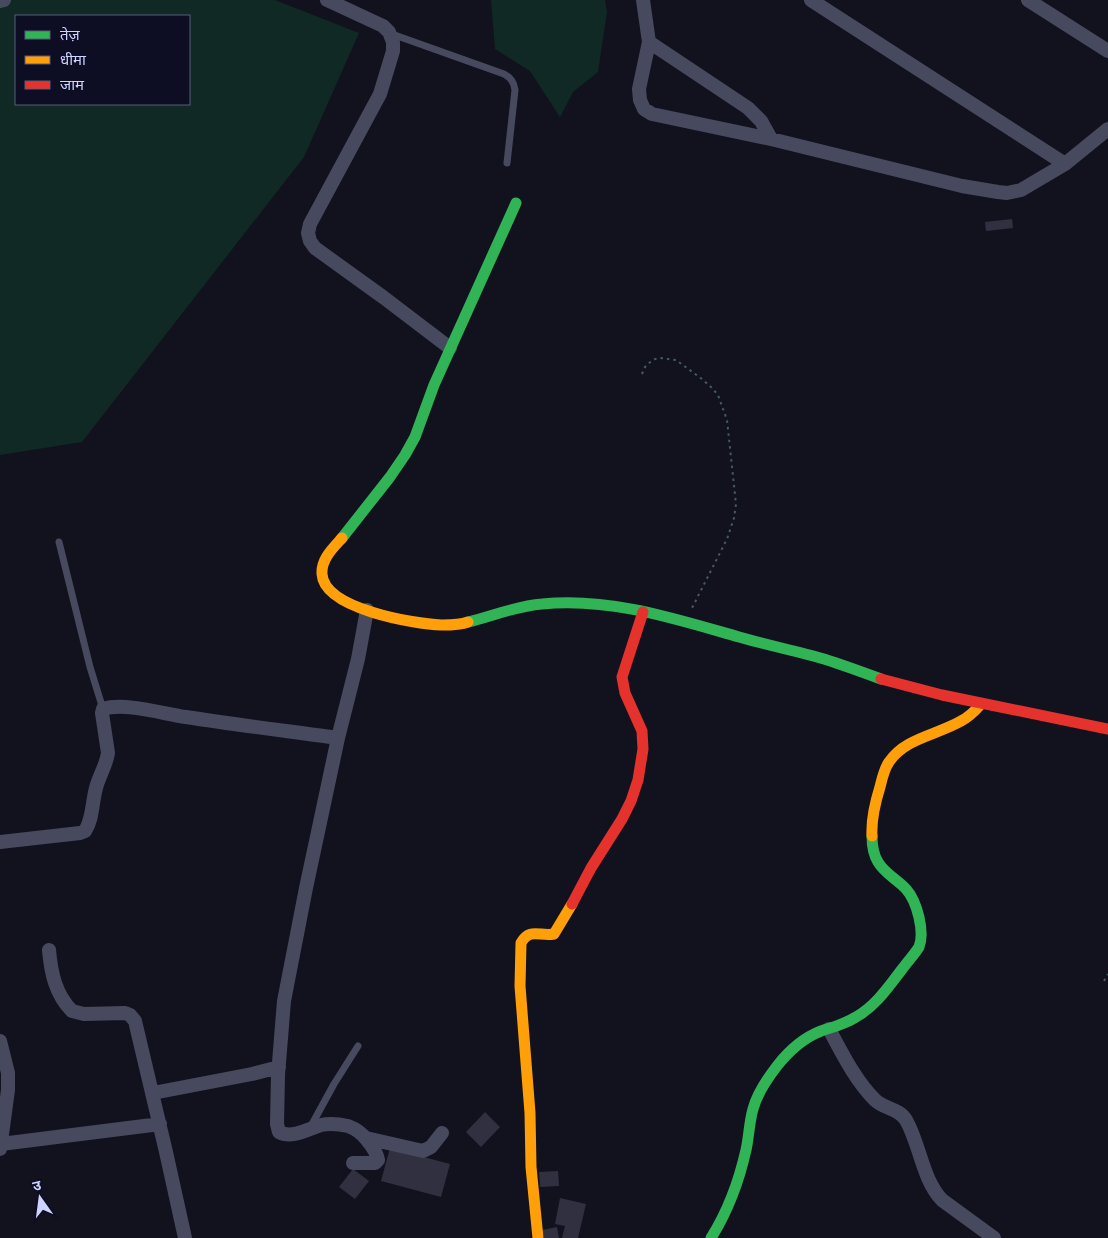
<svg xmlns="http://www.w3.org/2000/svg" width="1108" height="1238" viewBox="0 0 1108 1238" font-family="Inter,'Noto Sans Devanagari',sans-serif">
<rect width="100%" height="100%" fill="#12121e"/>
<path fill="#102925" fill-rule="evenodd" d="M 0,0 L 275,0 L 359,33 L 304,157 L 82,442 L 0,455 ZM 16,16 L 189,16 L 189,104 L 16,104 Z
M 491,0 L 605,0 L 607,12 L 598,72 L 573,92 L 560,117 L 530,71 L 495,49 Z"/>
<path fill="#303040" d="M 1012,219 L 1013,228 L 986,231 L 985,222 Z
M 485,1112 L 500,1127 L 481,1147 L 466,1132 Z
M 390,1148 L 450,1164 L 441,1197 L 381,1181 Z
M 353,1169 L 369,1181 L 355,1199 L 339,1187 Z
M 558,1171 L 559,1186 L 540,1187 L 539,1172 Z
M 560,1198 L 586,1204 L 578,1238 L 562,1238 L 565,1226 L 555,1224 Z
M 557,1227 L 559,1238 L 544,1238 L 542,1230 Z"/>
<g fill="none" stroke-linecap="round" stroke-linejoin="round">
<path stroke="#465961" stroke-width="2" stroke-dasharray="2.5 4" stroke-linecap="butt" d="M 642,374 L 645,367 L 649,363 L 655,359 L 660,358 L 676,360 L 702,379 L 712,388 L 718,395 L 727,420 L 736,504 L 734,518 L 727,539 L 692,608
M 1104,981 L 1108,974"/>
<path stroke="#474a5f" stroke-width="7" d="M 389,33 L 504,74 C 511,78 514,82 515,90 L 507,163
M 59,542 L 90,667 L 103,709
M 311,1126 L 334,1084 L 358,1046"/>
<path stroke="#474a5f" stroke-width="14" d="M 327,0 L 383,26 L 389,32 L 393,42 L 393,51 L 380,94 L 310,224 L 308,233 L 310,241 L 315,248 L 383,297 L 450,348
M 643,0 L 649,42 L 639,89 L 640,100 L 644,109 L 652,114 L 771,139 L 962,186 L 998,192 L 1007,193 L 1021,190 L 1065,164 L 1108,129
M 811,0 L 1065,164
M 1028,0 L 1108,51
M 0,1 L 4,0
M 649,42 L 748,108 L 761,121 L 771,139
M 0,842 L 80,833 L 85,831 C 93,819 92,802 96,788 C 99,776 106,766 108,753 L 102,713 L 103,709 C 125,702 164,714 186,717 C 237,725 287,731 338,738
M 49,950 C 51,972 55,994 72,1011 L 84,1014 L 125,1013 L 130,1015 L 135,1021 L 166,1152 L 185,1238
M 829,1029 C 842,1053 855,1080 875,1100 C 884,1109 899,1108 906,1120 C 920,1144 922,1179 942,1200 L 994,1238
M 0,1041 L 8,1073 L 8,1090 L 0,1149
M 153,1093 L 252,1074 L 279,1067
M 366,1138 L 423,1151 L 431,1147 L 442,1133
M 1,1144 L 160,1124
M 353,1163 L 375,1163 L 378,1160 C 377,1153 372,1146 367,1140 C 362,1133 356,1129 348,1126 C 339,1124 330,1123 321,1125 C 308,1129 292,1139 279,1132 L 277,1124 L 278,1075 L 284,1001 L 306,888 L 338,738 L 358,659 L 367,610"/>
<path stroke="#30b455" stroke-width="11" d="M 342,538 L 390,477 L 405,455 L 415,437 L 434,385 L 516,203
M 468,622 C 493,616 516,606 542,604 C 609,597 676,619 739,637 C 767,645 796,651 824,659 C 843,665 862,672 881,679
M 711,1238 C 728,1211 739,1181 746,1150 C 749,1137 749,1123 753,1109 C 757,1094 767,1079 777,1066 C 788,1052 803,1038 821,1031 C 833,1027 845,1024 856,1017 C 876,1006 889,986 903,968 C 908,961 914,955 919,947 C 925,932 917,901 906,889 C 897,879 885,874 878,862 C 873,854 872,845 872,836"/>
<path stroke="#ff9f0a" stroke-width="11" d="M 342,538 C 333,548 321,559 322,574 C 324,609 414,624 442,625 C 451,625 460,625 468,622
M 872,836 C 871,819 875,803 880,787 C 882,779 884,769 889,762 C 905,738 937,735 961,721 C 969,717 975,711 981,704
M 538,1238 L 531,1167 L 530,1113 L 520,986 L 521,943 C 530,927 540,937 554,934 L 572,904"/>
<path stroke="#e5322d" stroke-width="11" d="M 881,679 L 942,695 L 1108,729
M 572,904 L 591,868 L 622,819 L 631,801 L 638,780 L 643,749 L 642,731 L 625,693 L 622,677 L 643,612"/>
</g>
<rect x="15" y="15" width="175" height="90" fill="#0d0e23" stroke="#5b5d7b"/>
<rect x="25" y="31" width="25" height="8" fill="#30b455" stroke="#5b5d7b"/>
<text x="60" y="40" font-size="15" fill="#cfd3ff">तेज़</text>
<rect x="25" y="56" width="25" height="8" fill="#ff9f0a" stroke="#5b5d7b"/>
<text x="60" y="65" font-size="15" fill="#cfd3ff">धीमा</text>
<rect x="25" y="81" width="25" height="8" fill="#e5322d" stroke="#5b5d7b"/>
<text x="60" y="90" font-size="15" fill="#cfd3ff">जाम</text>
<g transform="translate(40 1198) rotate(346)" stroke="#0d0e23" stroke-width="4" paint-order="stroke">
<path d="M0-4L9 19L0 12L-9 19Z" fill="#cfd3ff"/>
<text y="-8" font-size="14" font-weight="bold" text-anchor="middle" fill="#cfd3ff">उ</text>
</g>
</svg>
